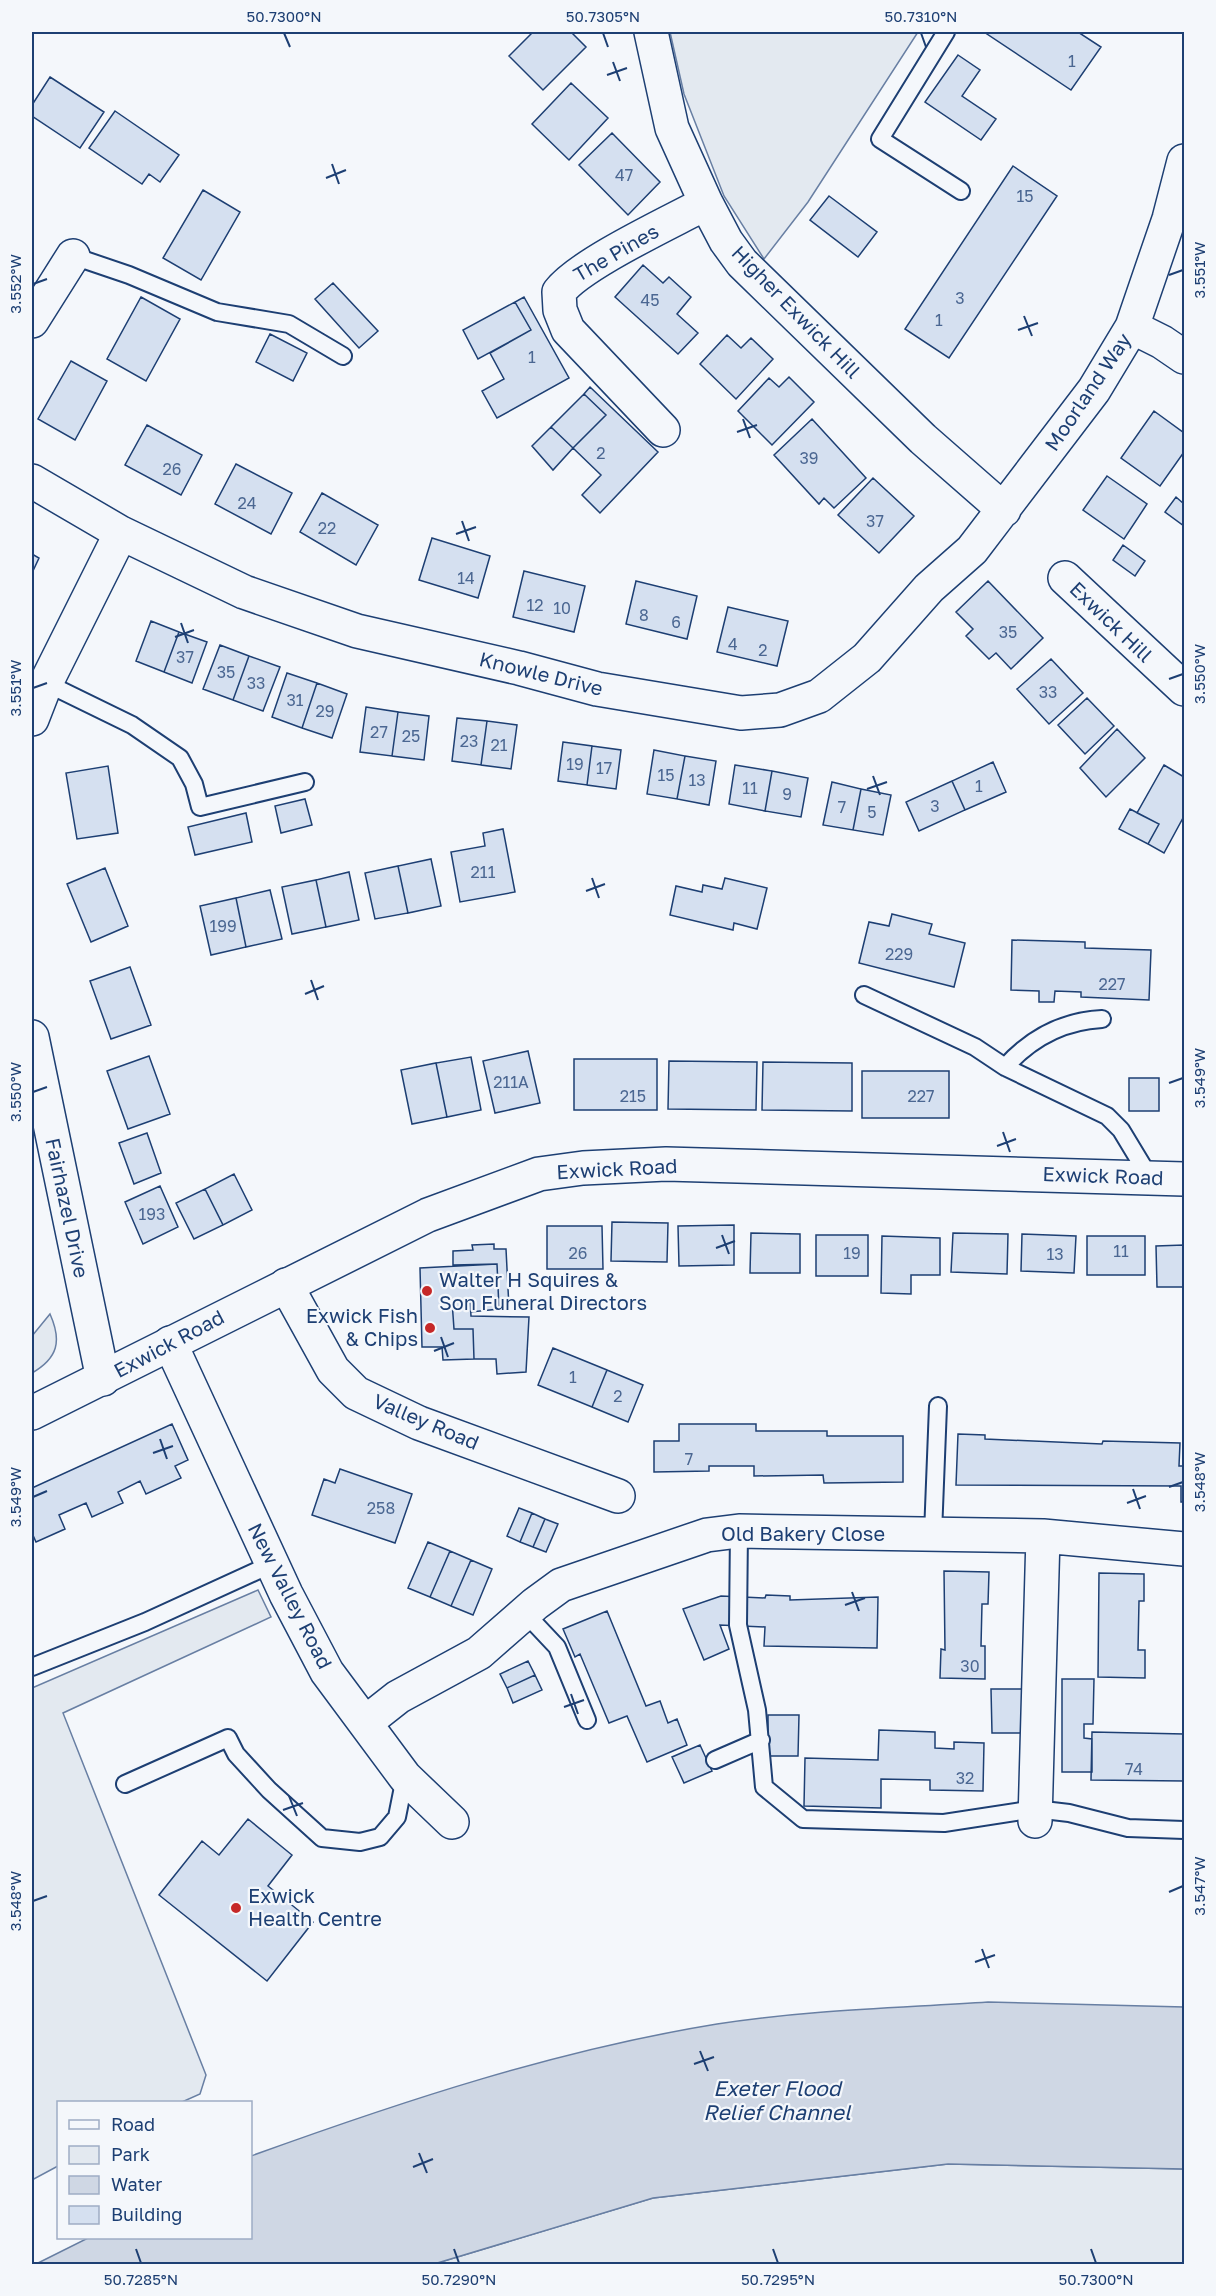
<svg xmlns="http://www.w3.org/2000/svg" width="1216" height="2296" viewBox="0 0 1216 2296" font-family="'Golos Text',sans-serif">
<rect width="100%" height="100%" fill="#f4f7fb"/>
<path fill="#e3e9f0" stroke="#687fa3" stroke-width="1.5" d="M 670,32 L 918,32 L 808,202 L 764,259 L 724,196 L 684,94 Z
M 50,1314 C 62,1341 58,1358 32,1373 L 32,1336 Z
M 258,1590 L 271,1617 L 63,1713 L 206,2075 L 200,2094 L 182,2102 L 58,2102 L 58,2166 L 32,2180 L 32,1688 Z
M 948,2164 L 1184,2169 L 1184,2264 L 434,2264 L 653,2198 Z"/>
<path fill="#cfd7e4" stroke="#687fa3" stroke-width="1.5" d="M 988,2002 L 1184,2007 L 1184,2169 L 948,2164 L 653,2198 L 434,2264 L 36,2264 L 88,2238 L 250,2238 L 251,2156 C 403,2101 557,2050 717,2024 C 806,2010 898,2008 988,2002 Z"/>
<path fill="#d5e0f0" stroke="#1d3f73" stroke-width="1.5" d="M 533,32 L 571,32 L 586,47 L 543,90 L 509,56 Z
M 984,32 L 1078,32 L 1101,47 L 1071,90 Z
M 958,55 L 980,70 L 962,96 L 996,119 L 981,140 L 925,102 Z
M 50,77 L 104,112 L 80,148 L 32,116 L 32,105 Z
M 571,83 L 608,118 L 569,160 L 532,124 Z
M 115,111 L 179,155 L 160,182 L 149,174 L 142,184 L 89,148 Z
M 612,133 L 660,182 L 628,215 L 579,165 Z
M 1013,166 L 1057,196 L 949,358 L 905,329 Z
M 203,190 L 240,212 L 201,280 L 163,258 Z
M 829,196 L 877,232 L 858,257 L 810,220 Z
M 643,265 L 663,283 L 669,277 L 691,297 L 677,314 L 698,333 L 678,354 L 615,297 Z
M 333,283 L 378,331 L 359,348 L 315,299 Z
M 141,297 L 180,319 L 146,381 L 107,359 Z
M 524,297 L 569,378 L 497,418 L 482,391 L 504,379 L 490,353 L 531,330 L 515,302 Z
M 515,302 L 531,330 L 478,359 L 463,330 Z
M 270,334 L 307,353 L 293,381 L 256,362 Z
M 727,335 L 741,348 L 751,338 L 773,359 L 736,399 L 700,364 Z
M 71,361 L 107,381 L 75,440 L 38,419 Z
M 789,377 L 814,402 L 772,445 L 738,411 L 769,378 L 779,387 Z
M 590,387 L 658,452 L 600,513 L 582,495 L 601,475 L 573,448 L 606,415 L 584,394 Z
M 584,394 L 606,415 L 573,448 L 551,427 Z
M 1154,411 L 1184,433 L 1184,452 L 1160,486 L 1121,458 Z
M 812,419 L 866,478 L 834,508 L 824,498 L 819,504 L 774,455 Z
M 147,425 L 202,455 L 181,495 L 125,465 Z
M 551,427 L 573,448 L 553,470 L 532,446 Z
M 236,464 L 292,493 L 271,534 L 215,504 Z
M 1107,476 L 1147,504 L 1124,539 L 1083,510 Z
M 873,478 L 914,516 L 879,553 L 838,515 Z
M 322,493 L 378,525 L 356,565 L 300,532 Z
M 1176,497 L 1184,504 L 1184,526 L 1165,512 Z
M 432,538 L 490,556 L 478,598 L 419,580 Z
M 1123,545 L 1145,561 L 1135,576 L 1113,560 Z
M 32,554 L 39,558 L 32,573 Z
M 524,571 L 585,586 L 574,632 L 513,617 Z
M 636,581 L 697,596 L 687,639 L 626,624 Z
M 988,581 L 1043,638 L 1011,669 L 996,653 L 989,659 L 966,636 L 973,629 L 956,612 Z
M 728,607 L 788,621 L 777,666 L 717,652 Z
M 151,621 L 179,632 L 164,672 L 136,661 Z
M 179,632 L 207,642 L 192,683 L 164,672 Z
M 220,645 L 249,656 L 233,700 L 203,689 Z
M 249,656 L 280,667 L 263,711 L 233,700 Z
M 1051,659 L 1083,693 L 1049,724 L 1017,689 Z
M 287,673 L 317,683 L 302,728 L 272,717 Z
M 317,683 L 347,694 L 332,738 L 302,728 Z
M 1087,698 L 1114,726 L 1085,754 L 1058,725 Z
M 366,707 L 398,712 L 392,756 L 360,752 Z
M 398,712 L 429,716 L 424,760 L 392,756 Z
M 457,718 L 487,721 L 481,765 L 452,761 Z
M 487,721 L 517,725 L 511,769 L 481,765 Z
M 1117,729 L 1145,758 L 1106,797 L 1080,768 Z
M 563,742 L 592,746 L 587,785 L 558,781 Z
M 592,746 L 621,750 L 616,789 L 587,785 Z
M 654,750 L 685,756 L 677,799 L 647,794 Z
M 685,756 L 716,761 L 709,805 L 677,799 Z
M 993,762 L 1006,792 L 965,810 L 952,781 Z
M 735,765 L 772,771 L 765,811 L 729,804 Z
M 1164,765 L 1184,777 L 1184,816 L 1164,853 L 1148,844 L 1159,824 L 1137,813 Z
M 108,766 L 118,833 L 77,839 L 66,773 Z
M 772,771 L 808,778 L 801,817 L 765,811 Z
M 952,781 L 965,810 L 919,831 L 906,802 Z
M 832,782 L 861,789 L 853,830 L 823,825 Z
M 861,789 L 891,795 L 883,835 L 853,830 Z
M 305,799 L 312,825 L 281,833 L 275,806 Z
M 1130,809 L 1159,824 L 1148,844 L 1119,829 Z
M 246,813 L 252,842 L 195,855 L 188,827 Z
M 503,829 L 515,892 L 460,902 L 451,852 L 485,846 L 483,833 Z
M 431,859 L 441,906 L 408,913 L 398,866 Z
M 398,866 L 408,913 L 375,919 L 365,873 Z
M 105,868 L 128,926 L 91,942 L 67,884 Z
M 349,872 L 359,920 L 326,927 L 316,880 Z
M 725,878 L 767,888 L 757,929 L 734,923 L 733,930 L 670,915 L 676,886 L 702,892 L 703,885 L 722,889 Z
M 316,880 L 326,927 L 292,934 L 282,887 Z
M 270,890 L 282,939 L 246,947 L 236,898 Z
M 236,898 L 246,947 L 211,955 L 200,906 Z
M 892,914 L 932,924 L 929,934 L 965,943 L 954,987 L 859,963 L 869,922 L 889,926 Z
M 1012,940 L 1085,942 L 1085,948 L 1151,950 L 1149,1000 L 1081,997 L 1081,992 L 1055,991 L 1054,1002 L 1039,1002 L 1039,991 L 1011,990 Z
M 130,967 L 151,1025 L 111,1039 L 90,981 Z
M 528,1051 L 540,1103 L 495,1113 L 483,1061 Z
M 149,1056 L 170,1114 L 128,1129 L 107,1071 Z
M 471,1057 L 481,1110 L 447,1117 L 436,1063 Z
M 574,1059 L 657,1059 L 657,1110 L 574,1110 Z
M 669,1061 L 757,1062 L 756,1110 L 668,1109 Z
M 763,1062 L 852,1063 L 852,1111 L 762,1110 Z
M 436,1063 L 447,1117 L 412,1124 L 401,1070 Z
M 862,1071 L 949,1071 L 949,1118 L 862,1118 Z
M 1129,1078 L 1159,1078 L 1159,1111 L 1129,1111 Z
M 147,1133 L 161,1173 L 134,1184 L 119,1143 Z
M 234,1174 L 252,1210 L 223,1225 L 205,1189 Z
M 160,1186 L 178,1227 L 143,1244 L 125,1202 Z
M 205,1189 L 223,1225 L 194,1239 L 176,1203 Z
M 612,1222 L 668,1223 L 667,1262 L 611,1261 Z
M 734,1225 L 734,1265 L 679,1266 L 678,1226 Z
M 547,1226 L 602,1226 L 603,1269 L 547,1269 Z
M 751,1233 L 800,1234 L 800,1273 L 750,1273 Z
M 953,1233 L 1008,1234 L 1007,1274 L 951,1272 Z
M 1022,1234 L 1076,1236 L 1074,1273 L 1021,1271 Z
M 816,1235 L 868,1235 L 868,1276 L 816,1276 Z
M 882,1236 L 940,1238 L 940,1275 L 911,1275 L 911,1294 L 881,1293 Z
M 1087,1236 L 1145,1236 L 1145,1275 L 1087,1275 Z
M 494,1244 L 494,1249 L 506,1249 L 509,1308 L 499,1309 L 497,1264 L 453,1265 L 453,1251 L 473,1250 L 472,1245 Z
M 1184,1245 L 1184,1287 L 1157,1287 L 1156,1246 Z
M 497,1264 L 499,1309 L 471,1312 L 470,1300 L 452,1301 L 454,1329 L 473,1329 L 474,1359 L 443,1360 L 442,1347 L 422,1347 L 420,1268 Z
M 470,1300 L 471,1316 L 529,1317 L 526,1372 L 497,1374 L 496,1359 L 474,1359 L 473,1329 L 454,1329 L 452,1301 Z
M 553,1348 L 607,1370 L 592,1407 L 538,1385 Z
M 607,1370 L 643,1385 L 628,1422 L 592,1407 Z
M 172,1424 L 188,1460 L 175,1466 L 181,1478 L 146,1494 L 140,1481 L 118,1492 L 123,1503 L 92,1517 L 86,1503 L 59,1515 L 65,1529 L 36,1542 L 32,1533 L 32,1488 Z
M 679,1424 L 756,1424 L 756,1431 L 827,1431 L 827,1436 L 903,1436 L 903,1482 L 824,1483 L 823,1475 L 754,1476 L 754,1466 L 709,1466 L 709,1471 L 654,1472 L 654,1441 L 679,1441 Z
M 958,1434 L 985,1435 L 985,1439 L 1102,1444 L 1103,1441 L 1180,1443 L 1179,1466 L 1184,1466 L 1184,1502 L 1181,1502 L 1181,1486 L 956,1485 Z
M 340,1469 L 412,1494 L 395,1543 L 312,1515 L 324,1479 L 335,1483 Z
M 519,1508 L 532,1513 L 520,1542 L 507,1536 Z
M 532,1513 L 545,1519 L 533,1547 L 520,1542 Z
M 545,1519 L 558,1524 L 546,1552 L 533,1547 Z
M 428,1542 L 450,1551 L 430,1597 L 408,1588 Z
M 450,1551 L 471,1560 L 451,1606 L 430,1597 Z
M 471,1560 L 492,1569 L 473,1615 L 451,1606 Z
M 944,1571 L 989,1572 L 988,1604 L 982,1604 L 981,1646 L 985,1646 L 985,1679 L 940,1678 L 941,1649 L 945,1650 Z
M 1099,1573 L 1144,1574 L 1144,1601 L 1139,1601 L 1138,1650 L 1145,1650 L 1145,1678 L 1098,1677 Z
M 766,1595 L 790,1596 L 790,1600 L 878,1597 L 877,1648 L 764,1646 L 765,1627 L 720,1625 L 729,1649 L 704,1660 L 683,1609 L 721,1596 L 765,1598 Z
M 607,1611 L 646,1706 L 660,1701 L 668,1723 L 677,1719 L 687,1745 L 647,1762 L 627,1716 L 609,1723 L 580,1654 L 575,1657 L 563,1629 Z
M 528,1661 L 535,1675 L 507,1688 L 500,1674 Z
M 535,1675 L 542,1690 L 513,1703 L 507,1688 Z
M 1062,1679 L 1094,1679 L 1093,1724 L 1084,1724 L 1084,1738 L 1092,1739 L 1092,1772 L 1062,1772 Z
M 991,1689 L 1023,1689 L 1024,1733 L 992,1733 Z
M 768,1715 L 799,1715 L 798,1756 L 768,1756 Z
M 879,1730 L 935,1732 L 935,1748 L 954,1749 L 954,1742 L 984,1743 L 983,1791 L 930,1790 L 930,1780 L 881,1779 L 881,1808 L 804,1806 L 805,1758 L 878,1760 Z
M 1092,1732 L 1184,1734 L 1184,1781 L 1091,1780 Z
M 700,1745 L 712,1771 L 684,1783 L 672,1757 Z
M 248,1819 L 292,1855 L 268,1886 L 313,1922 L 267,1981 L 159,1895 L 202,1841 L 219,1855 Z"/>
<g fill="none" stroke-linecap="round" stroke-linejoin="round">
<defs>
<path id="lane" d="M 946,32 L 880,139 L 961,191
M 73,256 L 129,275 L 217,312 L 289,324 L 343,356
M 46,683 L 132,725 L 180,758 L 194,784 L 200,807 L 305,782
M 864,995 L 975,1047 L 1005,1067 L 1107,1116 L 1121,1130 L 1150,1178
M 1005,1067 C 1031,1038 1062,1021 1102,1019
M 739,1531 L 738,1625 L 757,1710 L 764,1787 L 803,1819 L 944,1823 L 1035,1809 L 1069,1813 L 1128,1828 L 1184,1830
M 933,1534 L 938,1406
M 525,1613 L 557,1647 L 587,1720
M 32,1667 L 145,1622 L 272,1564
M 715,1760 L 761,1740
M 125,1784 L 228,1738 L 236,1754 L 269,1790 L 322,1838 L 360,1842 L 380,1837 L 397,1817 L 405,1777"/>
<path id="street" d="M 651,32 L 672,128 L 706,203 L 726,241 L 742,263 L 923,439 L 1004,510
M 32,321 L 73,256
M 1132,327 L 1162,342 L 1184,357
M 663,430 L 568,330 L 560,310 L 559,292 C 580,264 671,222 706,203
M 32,481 L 121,533 L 244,592 L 357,631 L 519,668 L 597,689 L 741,713 L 780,710 L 819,696 L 867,658 L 929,588 L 972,550 L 1094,390 L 1132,327 L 1169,219 L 1184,161
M 1065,578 L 1184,689
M 32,719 L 46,683 L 121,533
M 32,1037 L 103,1379
M 286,1285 L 333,1370 L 356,1393 L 419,1423 L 618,1496
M 170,1343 L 286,1594 L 327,1672 L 405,1777 L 452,1822
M 365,1723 L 398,1697 L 479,1653 L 535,1604 L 561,1585 L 707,1535 L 739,1531 L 1043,1536 L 1184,1549
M 1035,1821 L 1043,1536"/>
<path id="secondary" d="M 32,1413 L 428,1215 L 539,1174 L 583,1168 L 666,1164 L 1184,1179"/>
</defs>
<use href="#lane" stroke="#1d3f73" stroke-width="20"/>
<use href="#street" stroke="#1d3f73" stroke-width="36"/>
<use href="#secondary" stroke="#1d3f73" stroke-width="36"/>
<use href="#lane" stroke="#f4f7fb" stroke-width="16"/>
<use href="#street" stroke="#f4f7fb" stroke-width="33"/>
<use href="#secondary" stroke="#f4f7fb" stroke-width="33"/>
</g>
<path fill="none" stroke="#1d3f73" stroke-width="2" d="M 284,33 L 290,47M 603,33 L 608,47M 921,33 L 926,47M 613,62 L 620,81M 607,75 L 627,68M 332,164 L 339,184M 326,178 L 346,170M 1169,275 L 1183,270M 33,284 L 47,279M 1024,316 L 1032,336M 1018,330 L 1038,323M 743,419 L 750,438M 737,432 L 757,425M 462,521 L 469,541M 456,534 L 476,527M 181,623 L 188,643M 175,637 L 194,630M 1169,679 L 1183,674M 33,688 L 47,683M 873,776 L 880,795M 867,789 L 887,782M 592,878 L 599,898M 586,891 L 605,884M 311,980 L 318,1000M 305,994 L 324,986M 1169,1083 L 1183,1078M 33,1092 L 47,1087M 1003,1132 L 1010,1152M 997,1146 L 1016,1139M 722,1235 L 729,1254M 716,1248 L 735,1241M 441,1337 L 448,1357M 434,1351 L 454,1343M 160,1439 L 167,1459M 153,1453 L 173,1446M 1169,1487 L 1183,1482M 1133,1489 L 1140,1509M 33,1497 L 47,1491M 1127,1503 L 1146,1496M 852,1592 L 859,1611M 845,1605 L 865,1598M 571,1694 L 578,1714M 564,1707 L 584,1700M 289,1796 L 297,1816M 283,1810 L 303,1803M 1169,1892 L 1183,1886M 33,1901 L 47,1896M 982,1949 L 989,1968M 975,1962 L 995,1955M 700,2051 L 708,2071M 694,2064 L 714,2057M 419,2153 L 427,2173M 413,2167 L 433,2159M 136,2249 L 141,2263M 454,2249 L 459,2263M 773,2249 L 778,2263M 1091,2249 L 1096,2263"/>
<g fill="#c62828" stroke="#f4f7fb" stroke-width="2">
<circle cx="427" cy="1291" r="6"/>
<circle cx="430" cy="1328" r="6"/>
<circle cx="236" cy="1908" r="6"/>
</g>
<g text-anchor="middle" stroke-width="4.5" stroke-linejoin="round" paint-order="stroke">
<g font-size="16" fill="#4b6792">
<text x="1072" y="67">1</text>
<text x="624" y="181">47</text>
<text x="1025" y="202">15</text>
<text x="960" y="304">3</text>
<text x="650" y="306">45</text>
<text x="939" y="326">1</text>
<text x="532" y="363">1</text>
<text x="601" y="459">2</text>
<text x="809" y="464">39</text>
<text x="172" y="475">26</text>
<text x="247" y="509">24</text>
<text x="875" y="527">37</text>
<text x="327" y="534">22</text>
<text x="466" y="584">14</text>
<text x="535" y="611">12</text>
<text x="562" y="614">10</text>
<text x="644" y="621">8</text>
<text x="676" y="628">6</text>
<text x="1008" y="638">35</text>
<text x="733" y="650">4</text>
<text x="763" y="656">2</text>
<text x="185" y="663">37</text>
<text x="226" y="678">35</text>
<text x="256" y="689">33</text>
<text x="1048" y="698">33</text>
<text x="295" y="706">31</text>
<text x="325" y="717">29</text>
<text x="379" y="738">27</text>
<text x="411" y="742">25</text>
<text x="469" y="747">23</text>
<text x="499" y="751">21</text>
<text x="575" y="770">19</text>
<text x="604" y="774">17</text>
<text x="666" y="781">15</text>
<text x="697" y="786">13</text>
<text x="979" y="792">1</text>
<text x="750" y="794">11</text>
<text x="787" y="800">9</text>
<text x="935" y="812">3</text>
<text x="842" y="813">7</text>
<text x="872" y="818">5</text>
<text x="483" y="878">211</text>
<text x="223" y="932">199</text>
<text x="899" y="960">229</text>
<text x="1112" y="990">227</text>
<text x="511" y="1088">211A</text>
<text x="633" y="1102">215</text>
<text x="921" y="1102">227</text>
<text x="152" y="1220">193</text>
<text x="1121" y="1257">11</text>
<text x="578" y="1259">26</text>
<text x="852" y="1259">19</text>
<text x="1055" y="1260">13</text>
<text x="573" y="1383">1</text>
<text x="618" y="1402">2</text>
<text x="689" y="1465">7</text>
<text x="381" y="1514">258</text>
<text x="970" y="1672">30</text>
<text x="1134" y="1775">74</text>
<text x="965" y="1784">32</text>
</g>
<g font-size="20" fill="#1d3f73" stroke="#f4f7fb">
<text transform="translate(616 253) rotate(-30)" y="7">The Pines</text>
<text transform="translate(796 312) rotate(46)" y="7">Higher Exwick Hill</text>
<text transform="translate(1088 392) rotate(-56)" y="7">Moorland Way</text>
<text transform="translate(1111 622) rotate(44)" y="7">Exwick Hill</text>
<text transform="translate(541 674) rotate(14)" y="7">Knowle Drive</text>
<text transform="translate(617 1169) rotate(-3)" y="7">Exwick Road</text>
<text transform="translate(1103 1176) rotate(2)" y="7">Exwick Road</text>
<text transform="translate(67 1208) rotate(78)" y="7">Fairhazel Drive</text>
<text transform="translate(169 1344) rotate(-28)" y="7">Exwick Road</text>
<text transform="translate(426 1422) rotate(23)" y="7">Valley Road</text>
<text x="803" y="1541">Old Bakery Close</text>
<text transform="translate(290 1596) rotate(63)" y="7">New Valley Road</text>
</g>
<g font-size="20" fill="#1d3f73" stroke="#f4f7fb" text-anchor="start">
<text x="439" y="1287">Walter H Squires &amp;<tspan x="439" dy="23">Son Funeral Directors</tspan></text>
<text x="418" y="1323" text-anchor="end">Exwick Fish<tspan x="418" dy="23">&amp; Chips</tspan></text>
<text x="248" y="1903">Exwick<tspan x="248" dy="23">Health Centre</tspan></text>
</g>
<g font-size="21" font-style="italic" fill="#1d3f73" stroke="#f4f7fb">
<text x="777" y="2096">Exeter Flood<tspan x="777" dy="24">Relief Channel</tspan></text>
</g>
</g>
<rect width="1216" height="2296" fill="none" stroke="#f4f7fb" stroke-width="66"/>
<rect x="57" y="2101" width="195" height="138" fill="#f4f7fb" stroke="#9eadc5" stroke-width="1.5"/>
<rect x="69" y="2120" width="30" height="9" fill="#f4f7fb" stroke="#9eadc5" stroke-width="1.5"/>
<text x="111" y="2131" font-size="18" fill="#1d3f73">Road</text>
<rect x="69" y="2146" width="30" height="18" fill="#e3e9f0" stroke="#9eadc5" stroke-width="1.5"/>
<text x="111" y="2161" font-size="18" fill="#1d3f73">Park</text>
<rect x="69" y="2176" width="30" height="18" fill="#cfd7e4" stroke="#9eadc5" stroke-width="1.5"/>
<text x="111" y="2191" font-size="18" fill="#1d3f73">Water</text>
<rect x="69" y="2206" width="30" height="18" fill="#d5e0f0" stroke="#9eadc5" stroke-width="1.5"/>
<text x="111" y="2221" font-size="18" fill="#1d3f73">Building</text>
<rect x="33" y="33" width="1150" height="2230" fill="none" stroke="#1d3f73" stroke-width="2"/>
<g font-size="15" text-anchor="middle" fill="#1d3f73">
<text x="284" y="22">50.7300°N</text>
<text x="603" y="22">50.7305°N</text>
<text x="921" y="22">50.7310°N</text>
<text transform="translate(1200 270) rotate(-90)" y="5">3.551°W</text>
<text transform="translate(16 284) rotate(-90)" y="5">3.552°W</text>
<text transform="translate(1200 674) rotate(-90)" y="5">3.550°W</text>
<text transform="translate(16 688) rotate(-90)" y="5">3.551°W</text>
<text transform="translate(1200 1078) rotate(-90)" y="5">3.549°W</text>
<text transform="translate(16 1092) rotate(-90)" y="5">3.550°W</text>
<text transform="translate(1200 1482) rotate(-90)" y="5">3.548°W</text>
<text transform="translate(16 1497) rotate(-90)" y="5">3.549°W</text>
<text transform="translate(1200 1886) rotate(-90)" y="5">3.547°W</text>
<text transform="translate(16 1901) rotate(-90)" y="5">3.548°W</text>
<text x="141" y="2285">50.7285°N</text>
<text x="459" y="2285">50.7290°N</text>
<text x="778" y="2285">50.7295°N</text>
<text x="1096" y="2285">50.7300°N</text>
</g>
</svg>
